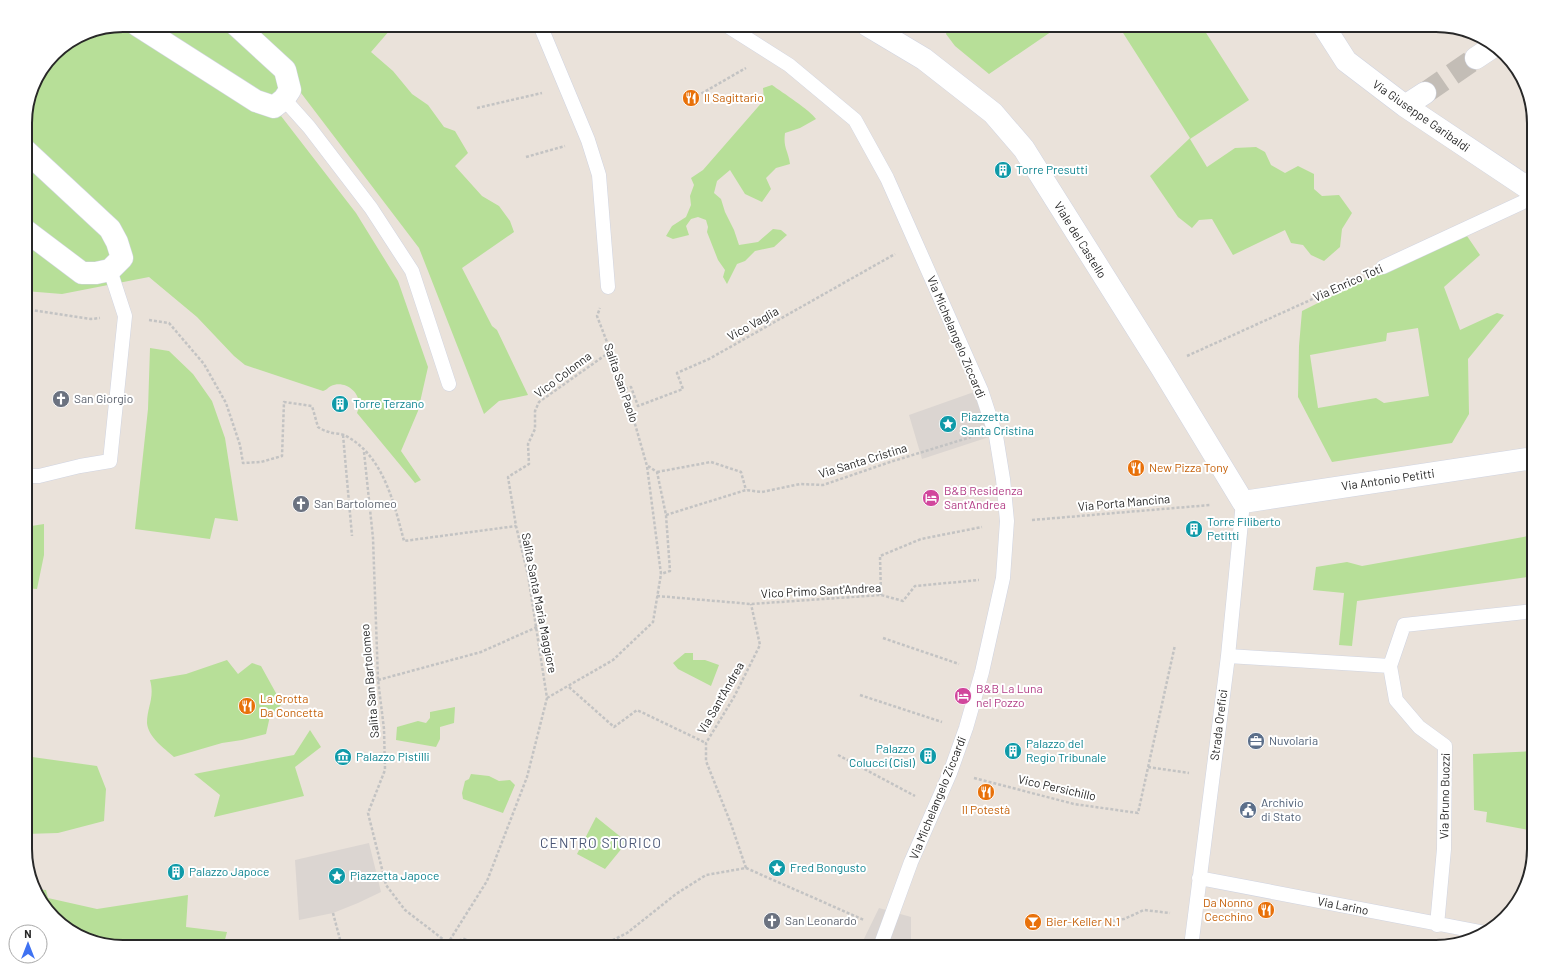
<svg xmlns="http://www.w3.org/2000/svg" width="1559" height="972" viewBox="0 0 1559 972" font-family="Barlow,sans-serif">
<rect width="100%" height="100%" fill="#eae2da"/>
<path fill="#b7df98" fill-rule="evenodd" d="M 123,25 L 392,25 L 388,29 L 390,30 L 371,52 L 393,71 L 412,94 L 428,105 L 444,127 L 455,131 L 468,153 L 455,166 L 482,196 L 499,206 L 510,221 L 514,232 L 462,268 L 492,326 L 497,330 L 528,395 L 499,401 L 484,414 L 419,248 L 298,89 L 281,116 L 356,213 L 398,281 L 428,367 L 418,411 L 401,451 L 421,480 L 415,483 L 357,413 C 358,410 359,407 359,404 C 359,390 343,380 331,386 C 327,388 327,390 323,391 L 245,365 L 234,356 L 197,317 L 149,277 L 62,294 L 25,291 L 25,117 L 33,85 L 54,53 L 86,32 Z
M 949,25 L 958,33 L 1002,29 L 1004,25 L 1061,25 L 989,74 L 955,46 L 946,34 Z
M 1118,25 L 1201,25 L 1249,100 L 1190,139 L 1207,167 L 1235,148 L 1256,147 L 1265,152 L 1271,165 L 1285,173 L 1298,166 L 1314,174 L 1314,189 L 1322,196 L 1339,195 L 1352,213 L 1342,229 L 1340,247 L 1324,261 L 1311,255 L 1303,245 L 1291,243 L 1285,230 L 1233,255 L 1212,219 L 1199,220 L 1192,228 L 1178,217 L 1150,176 L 1190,138 Z
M 772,85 C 783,93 810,110 816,119 L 800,128 L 785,133 C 783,148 788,150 790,164 L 776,168 L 766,178 L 771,189 L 762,202 L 745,194 L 730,170 L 717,181 L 714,193 L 721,199 L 725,212 L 734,230 L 739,245 L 758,242 L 773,229 L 781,230 L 787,235 L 774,247 L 755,251 L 745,261 L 737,264 L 727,284 L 723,277 L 725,270 L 718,260 L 707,232 L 708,227 L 706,220 L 698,217 L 691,219 L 686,226 L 689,235 L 673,239 L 666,236 L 672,226 L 686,217 L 691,205 L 690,196 L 694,185 L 691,178 L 703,170 L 764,100 L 763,88 Z
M 1467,236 L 1480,255 L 1444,287 L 1460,330 L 1497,313 L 1504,315 L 1468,359 L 1469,414 L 1452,443 L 1332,462 L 1298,397 L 1299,346 L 1302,311 L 1382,271 ZM 1418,328 L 1429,396 L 1384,403 L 1376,398 L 1318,408 L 1310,355 L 1386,341 L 1387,333 Z
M 150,348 L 169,351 L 193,374 L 212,401 L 225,438 L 238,521 L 215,518 L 210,539 L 135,529 L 148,409 Z
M 44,524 L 44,555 L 37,589 L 25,588 L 25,527 Z
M 1534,535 L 1534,576 L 1357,601 L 1352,646 L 1339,645 L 1344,593 L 1313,590 L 1316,567 L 1347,562 L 1362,566 Z
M 685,653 L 693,653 L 693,660 L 705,660 L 719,665 L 711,686 L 678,669 L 673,663 Z
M 227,660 L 238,674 L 252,663 L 261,666 L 282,704 L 270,716 L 266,734 L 242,740 L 222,743 L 174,757 C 164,748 148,737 147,723 C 147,707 155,698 150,680 L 186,674 Z
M 455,707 L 454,723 L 440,727 L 440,739 L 436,747 L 396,740 L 397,727 L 418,721 L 426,723 L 430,718 L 430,712 Z
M 310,730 L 321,747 L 295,767 L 304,796 L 214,817 L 220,795 L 194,774 L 294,755 Z
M 1534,751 L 1534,831 L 1486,822 L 1487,812 L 1474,810 L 1473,754 Z
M 25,756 L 97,766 L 106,789 L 104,821 L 58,833 L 25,834 Z
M 471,774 L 489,776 L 499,781 L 510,780 L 515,785 L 503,813 L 463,799 L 462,793 L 465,781 L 469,779 Z
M 596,817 L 627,842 L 605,869 L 577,854 Z
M 35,889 L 46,890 L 48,898 L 97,909 L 188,895 L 186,927 L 227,932 L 223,947 L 123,947 L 69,931 L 38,898 Z"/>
<path fill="#dbd5d1" d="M 974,392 L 989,437 L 922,459 L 909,415 Z
M 369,843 L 381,892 L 358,903 L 333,913 L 299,920 L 295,860 Z
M 879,908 L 911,917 L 911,947 L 860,947 Z"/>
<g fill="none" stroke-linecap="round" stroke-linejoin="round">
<path stroke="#c3bdb6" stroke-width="22" stroke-dasharray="22 11" stroke-linecap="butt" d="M 1425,93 L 1476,58"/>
<defs>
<path id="service" d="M 540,25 L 588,140 L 599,175 L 608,287
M 726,25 L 789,65 L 855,120 L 887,178 L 981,390 L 996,436 L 1003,479 L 1007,521 L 1003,578 L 982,672 L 966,728 L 950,773 L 911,862 L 880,947
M 284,99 L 309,127 L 371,208 L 412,271 L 449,384
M 1383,267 L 1534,197
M 25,476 L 39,476 L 80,466 L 110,461 L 125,316 L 110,270
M 1228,656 L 1390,666 L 1396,700 L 1419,727 L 1445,746 L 1444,849 L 1437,925
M 1390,666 L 1404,625 L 1534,611
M 1199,878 L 1486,933
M 1191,947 L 1228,656 L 1243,502"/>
<path id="minor" d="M 137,25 L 256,101 L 274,107 L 284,99 L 290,90 L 285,70 L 236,25
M 867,25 L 924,59 L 993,113 L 1024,149 L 1161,367 L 1243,502 L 1534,458
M 1323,25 L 1346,61 L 1405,106 L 1534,192
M 1476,58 L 1494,46
M 1405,106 L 1425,93
M 25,150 L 110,229 L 117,242 L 122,258 L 110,270 L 96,273 L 82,273 L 25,230"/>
</defs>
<use href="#service" stroke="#d0d4e1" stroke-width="15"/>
<use href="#minor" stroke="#d0d4e1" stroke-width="23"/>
<path stroke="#c3c3c3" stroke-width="2.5" stroke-dasharray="3 2" stroke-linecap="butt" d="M 697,96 L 746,68
M 477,108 L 542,93
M 526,157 L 565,146
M 25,309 L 91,319 L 100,318
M 149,320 L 169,323 L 204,364 L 226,403 L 240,445 L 243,463 L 261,462 L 282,456 L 284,402 L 312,406 L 318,427 C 321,429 325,431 329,432 C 333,434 339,433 344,435 C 383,454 394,503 404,541 L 516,526
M 1187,356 L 1361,277
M 625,389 L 631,387 L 638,406 L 683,389 L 677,373 L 709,359 L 895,254
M 343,435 L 352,536
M 364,452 L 373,538 L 378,680 L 384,729 L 385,770 L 368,813 L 386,885 L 405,910 L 448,943
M 648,466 L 657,472 L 666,515 L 670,571 L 661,574
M 657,472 L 711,462 L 741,472 L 746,490
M 666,515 L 746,490 L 762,492 L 800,484 L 823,485 L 890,462 L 971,437
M 1032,520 L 1210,505
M 881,595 L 880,556 L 921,539 L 982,527
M 657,596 L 751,604 L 881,595 L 903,601 L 915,586 L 979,580
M 883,638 L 959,664
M 378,680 L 481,652 L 537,627
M 569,687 L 614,727 L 637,710 L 706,743
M 860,695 L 942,722
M 547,698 L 613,660 L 653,622 L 661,574 L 647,466 L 625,389 L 597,316 L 600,308
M 838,755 L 915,796
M 1148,767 L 1189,773
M 974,778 L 1074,804 L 1138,813 L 1175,645
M 746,868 L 731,824 L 706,761 L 706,743 L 734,697 L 760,645 L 751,604
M 333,913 L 342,947
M 1102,922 L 1124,919 L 1144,910 L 1170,913
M 449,943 L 464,939 L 485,947
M 443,947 L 448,943 L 487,881 L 527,777 L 547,698 L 528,575 L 516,526 L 508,477 L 529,464 L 528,444 L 535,429 L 535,411 L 539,402 L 611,351
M 599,947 L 627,933 L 676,894 L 706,875 L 746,868 L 864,920
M 847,947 L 850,943 L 856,947"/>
<use href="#service" stroke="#fff" stroke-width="14"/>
<use href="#minor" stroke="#fff" stroke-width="22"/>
</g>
<defs>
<symbol id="restaurant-disc" viewBox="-11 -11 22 22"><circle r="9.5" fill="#e8710a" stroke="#fff"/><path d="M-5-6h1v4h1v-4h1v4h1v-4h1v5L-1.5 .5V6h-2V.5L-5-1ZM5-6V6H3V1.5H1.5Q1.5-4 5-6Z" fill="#fff"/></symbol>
<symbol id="building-disc" viewBox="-11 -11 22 22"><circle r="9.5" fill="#0f9aa8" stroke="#fff"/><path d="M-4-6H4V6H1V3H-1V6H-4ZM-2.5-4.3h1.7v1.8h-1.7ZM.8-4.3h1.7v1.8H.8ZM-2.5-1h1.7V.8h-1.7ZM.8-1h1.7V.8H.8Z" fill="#fff"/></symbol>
<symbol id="church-disc" viewBox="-11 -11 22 22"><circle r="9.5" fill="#6b7280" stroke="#fff"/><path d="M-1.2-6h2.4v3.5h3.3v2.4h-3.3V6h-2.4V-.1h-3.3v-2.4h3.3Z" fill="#fff"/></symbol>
<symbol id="sight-disc" viewBox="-11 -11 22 22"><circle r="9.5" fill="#0f9aa8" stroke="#fff"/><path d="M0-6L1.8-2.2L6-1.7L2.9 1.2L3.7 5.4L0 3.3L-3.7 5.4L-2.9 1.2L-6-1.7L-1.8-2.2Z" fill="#fff"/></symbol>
<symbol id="hotel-disc" viewBox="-11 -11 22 22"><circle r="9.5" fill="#d1479c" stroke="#fff"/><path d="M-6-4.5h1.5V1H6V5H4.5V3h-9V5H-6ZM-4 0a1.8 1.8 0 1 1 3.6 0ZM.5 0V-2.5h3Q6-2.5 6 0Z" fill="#fff"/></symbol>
<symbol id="office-disc" viewBox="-11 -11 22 22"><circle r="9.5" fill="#5c6f8a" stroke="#fff"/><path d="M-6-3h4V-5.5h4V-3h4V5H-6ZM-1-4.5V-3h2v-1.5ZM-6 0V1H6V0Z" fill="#fff"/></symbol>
<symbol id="museum-disc" viewBox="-11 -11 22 22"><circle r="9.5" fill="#0f9aa8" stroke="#fff"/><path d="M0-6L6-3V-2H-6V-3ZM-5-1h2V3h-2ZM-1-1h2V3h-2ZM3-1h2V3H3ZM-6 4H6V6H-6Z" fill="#fff"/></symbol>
<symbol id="civic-disc" viewBox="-11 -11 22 22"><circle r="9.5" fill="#5c6f8a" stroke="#fff"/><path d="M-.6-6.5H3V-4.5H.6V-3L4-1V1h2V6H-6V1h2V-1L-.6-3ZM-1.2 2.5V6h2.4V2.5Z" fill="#fff"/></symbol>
<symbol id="bar-disc" viewBox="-11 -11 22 22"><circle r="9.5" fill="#e8710a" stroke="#fff"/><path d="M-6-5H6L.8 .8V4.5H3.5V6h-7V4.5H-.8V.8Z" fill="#fff"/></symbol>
</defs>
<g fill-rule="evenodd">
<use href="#restaurant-disc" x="681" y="88" width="20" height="20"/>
<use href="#building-disc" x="993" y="160" width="20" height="20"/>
<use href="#church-disc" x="51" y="389" width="20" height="20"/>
<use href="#building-disc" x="330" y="394" width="20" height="20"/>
<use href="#sight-disc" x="938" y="414" width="20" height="20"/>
<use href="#restaurant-disc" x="1126" y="458" width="20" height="20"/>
<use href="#hotel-disc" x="921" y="488" width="20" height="20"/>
<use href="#church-disc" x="291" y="494" width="20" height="20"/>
<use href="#building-disc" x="1184" y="519" width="20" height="20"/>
<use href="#hotel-disc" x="953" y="686" width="20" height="20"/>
<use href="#restaurant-disc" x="237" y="696" width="20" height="20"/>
<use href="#office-disc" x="1246" y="731" width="20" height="20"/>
<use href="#building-disc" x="1003" y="741" width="20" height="20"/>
<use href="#building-disc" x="918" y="746" width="20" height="20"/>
<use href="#museum-disc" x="333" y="747" width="20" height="20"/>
<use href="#restaurant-disc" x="976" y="782" width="20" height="20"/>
<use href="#civic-disc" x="1238" y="800" width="20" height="20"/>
<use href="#sight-disc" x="767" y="858" width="20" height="20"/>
<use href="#building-disc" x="166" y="862" width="20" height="20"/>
<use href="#sight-disc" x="327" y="866" width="20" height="20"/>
<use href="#restaurant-disc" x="1256" y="900" width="20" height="20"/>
<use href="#church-disc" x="762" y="911" width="20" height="20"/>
<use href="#bar-disc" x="1023" y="912" width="20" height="20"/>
</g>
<g text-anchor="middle" stroke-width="4" stroke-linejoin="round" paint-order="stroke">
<g font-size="12" fill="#c56008" stroke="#fff" text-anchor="start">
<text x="704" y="102">Il Sagittario</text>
<text x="1149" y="472">New Pizza Tony</text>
<text x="260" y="703">La Grotta<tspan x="260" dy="14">Da Concetta</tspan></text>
<text x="986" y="814" text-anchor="middle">Il Potestà</text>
<text x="1253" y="907" text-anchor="end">Da Nonno<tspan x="1253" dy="14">Cecchino</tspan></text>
<text x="1046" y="926">Bier-Keller N.1</text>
</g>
<g font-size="12" fill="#282828" stroke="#fff">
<text transform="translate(1421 116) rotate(35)" y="4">Via Giuseppe Garibaldi</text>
<text transform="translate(1080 240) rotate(58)" y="4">Viale del Castello</text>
<text transform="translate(1348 283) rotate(-24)" y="4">Via Enrico Toti</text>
<text transform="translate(753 324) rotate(-29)" y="4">Vico Vaglia</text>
<text transform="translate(956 337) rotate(67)" y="4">Via Michelangelo Ziccardi</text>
<text transform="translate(563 375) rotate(-37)" y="4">Vico Colonna</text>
<text transform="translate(621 383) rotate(71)" y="4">Salita San Paolo</text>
<text transform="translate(863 461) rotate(-17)" y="4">Via Santa Cristina</text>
<text transform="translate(1388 480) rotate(-8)" y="4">Via Antonio Petitti</text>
<text transform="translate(1124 503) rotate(-5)" y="4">Via Porta Mancina</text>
<text transform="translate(821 591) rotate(-3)" y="4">Vico Primo Sant'Andrea</text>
<text transform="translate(539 603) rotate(79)" y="4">Salita Santa Maria Maggiore</text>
<text transform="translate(370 681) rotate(-95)" y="4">Salita San Bartolomeo</text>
<text transform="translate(721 698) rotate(-60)" y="4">Via Sant'Andrea</text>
<text transform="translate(1219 725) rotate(-83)" y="4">Strada Orefici</text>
<text transform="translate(1057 788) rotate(13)" y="4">Vico Persichillo</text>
<text transform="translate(1445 796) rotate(-89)" y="4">Via Bruno Buozzi</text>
<text transform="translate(938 798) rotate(-68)" y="4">Via Michelangelo Ziccardi</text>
<text transform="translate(1343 906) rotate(11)" y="4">Via Larino</text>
</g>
<g font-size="12" fill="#0d838f" stroke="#fff" text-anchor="start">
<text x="1016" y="174">Torre Presutti</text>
<text x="353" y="408">Torre Terzano</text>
<text x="961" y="421">Piazzetta<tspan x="961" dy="14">Santa Cristina</tspan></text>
<text x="1207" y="526">Torre Filiberto<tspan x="1207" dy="14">Petitti</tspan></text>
<text x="1026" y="748">Palazzo del<tspan x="1026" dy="14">Regio Tribunale</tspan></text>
<text x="915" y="753" text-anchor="end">Palazzo<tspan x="915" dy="14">Colucci (Cisl)</tspan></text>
<text x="356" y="761">Palazzo Pistilli</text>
<text x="790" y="872">Fred Bongusto</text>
<text x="189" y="876">Palazzo Japoce</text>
<text x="350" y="880">Piazzetta Japoce</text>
</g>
<g font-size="12" fill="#5b616d" stroke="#fff" text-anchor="start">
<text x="74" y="403">San Giorgio</text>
<text x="314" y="508">San Bartolomeo</text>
<text x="785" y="925">San Leonardo</text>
</g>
<g font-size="12" fill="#b23c85" stroke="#fff" text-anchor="start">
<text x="944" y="495">B&amp;B Residenza<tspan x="944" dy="14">Sant'Andrea</tspan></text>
<text x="976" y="693">B&amp;B La Luna<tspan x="976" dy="14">nel Pozzo</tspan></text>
</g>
<g font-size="12" fill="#4e5e75" stroke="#fff" text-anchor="start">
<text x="1269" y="745">Nuvolaria</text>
<text x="1261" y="807">Archivio<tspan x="1261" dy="14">di Stato</tspan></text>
</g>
<g font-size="14" letter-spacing="1" fill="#4b5776" stroke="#fff">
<text x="601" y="848">CENTRO STORICO</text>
</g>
</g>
<path d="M0 0H1559V972H0ZM123 32H1436A91 91 0 0 1 1527 123V849A91 91 0 0 1 1436 940H123A91 91 0 0 1 32 849V123A91 91 0 0 1 123 32Z" fill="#fff" fill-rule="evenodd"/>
<path fill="none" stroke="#282828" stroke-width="2" d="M123 32H1436A91 91 0 0 1 1527 123V849A91 91 0 0 1 1436 940H123A91 91 0 0 1 32 849V123A91 91 0 0 1 123 32Z"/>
<g transform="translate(28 944)"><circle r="19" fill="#ffffff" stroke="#a9a9a9"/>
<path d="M0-3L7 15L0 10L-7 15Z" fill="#3f72f2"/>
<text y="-6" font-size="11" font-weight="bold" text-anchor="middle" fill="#282828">N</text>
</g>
</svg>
